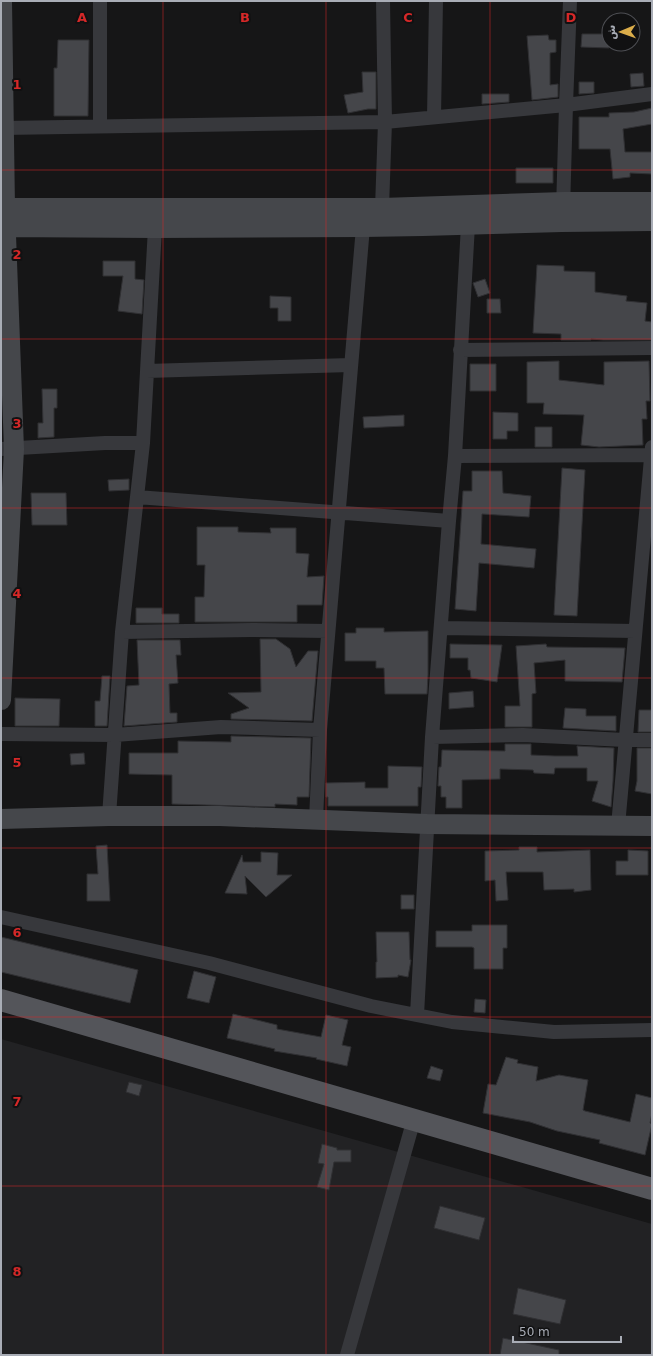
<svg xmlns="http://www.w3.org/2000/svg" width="653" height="1356" viewBox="0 0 653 1356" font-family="'DejaVu Sans',Vazirmatn,sans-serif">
<rect width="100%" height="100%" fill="#161617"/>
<path fill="#222224" d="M 1,1039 L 652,1224 L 652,1355 L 1,1355 Z"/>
<path fill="#45464a" stroke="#303033" d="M 582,34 L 609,34 L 609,48 L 581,47 Z
M 548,35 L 549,40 L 556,40 L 556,52 L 550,53 L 550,85 L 558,84 L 558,97 L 532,100 L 527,36 Z
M 58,40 L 89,40 L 88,116 L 54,116 L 54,68 L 57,68 Z
M 362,72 L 376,72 L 376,109 L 368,109 L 348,113 L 344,95 L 363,92 Z
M 643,73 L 644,86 L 631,87 L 630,74 Z
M 579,82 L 594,82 L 594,93 L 579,94 Z
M 482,94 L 509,94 L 509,102 L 482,104 Z
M 652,108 L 652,124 L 623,129 L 625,152 L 652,152 L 652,174 L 630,173 L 630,177 L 613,179 L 610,149 L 579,149 L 579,117 L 609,117 L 609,113 L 634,112 Z
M 516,168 L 553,168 L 553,183 L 516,183 Z
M 103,261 L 135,261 L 135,279 L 144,280 L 142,314 L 118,311 L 123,276 L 103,276 Z
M 537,265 L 564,266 L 564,271 L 595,272 L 595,292 L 627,296 L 626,301 L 647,303 L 645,321 L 652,322 L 652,340 L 603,340 L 591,339 L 591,340 L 561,340 L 561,334 L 533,333 Z
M 485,279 L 490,293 L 478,297 L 473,283 Z
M 270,296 L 291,297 L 291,321 L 278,321 L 278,308 L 270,308 Z
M 487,299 L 500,299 L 501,313 L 487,313 Z
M 559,361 L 559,380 L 604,385 L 604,362 L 649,361 L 650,401 L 646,401 L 647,419 L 642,419 L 643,445 L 599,447 L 581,445 L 584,415 L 543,414 L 544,403 L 527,403 L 527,362 Z
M 470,364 L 496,364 L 496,391 L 470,391 Z
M 42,389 L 57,389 L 57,408 L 54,408 L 54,437 L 38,438 L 38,423 L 43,423 Z
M 493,412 L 518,413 L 518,431 L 507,431 L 507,439 L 493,439 Z
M 404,415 L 404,426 L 364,428 L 363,417 Z
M 535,427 L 552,427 L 552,447 L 535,447 Z
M 562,468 L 585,470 L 577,616 L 554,615 Z
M 472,471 L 502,471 L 503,493 L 531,496 L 529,517 L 482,514 L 481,544 L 536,549 L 534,568 L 479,563 L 476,611 L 455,609 L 463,491 L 472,491 Z
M 129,479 L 129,490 L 109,491 L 108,480 Z
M 31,493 L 66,493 L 67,525 L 32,525 Z
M 197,527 L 238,527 L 238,532 L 271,533 L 270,528 L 296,528 L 296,553 L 309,554 L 307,577 L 324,576 L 322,605 L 297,605 L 297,622 L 195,622 L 195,597 L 204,597 L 205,565 L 197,565 Z
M 136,608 L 162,608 L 162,614 L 179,614 L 179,623 L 136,623 Z
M 356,628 L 384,628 L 384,632 L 428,631 L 428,675 L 427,694 L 385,694 L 384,668 L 376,668 L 376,661 L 345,661 L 345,633 L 356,633 Z
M 260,639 L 276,639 L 290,649 L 296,667 L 308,651 L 318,651 L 312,721 L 231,719 L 231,714 L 249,708 L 228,693 L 261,692 Z
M 137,640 L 180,640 L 181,655 L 176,655 L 178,683 L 169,684 L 170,713 L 177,713 L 177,722 L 124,726 L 127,686 L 139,685 Z
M 450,644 L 502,645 L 497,682 L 471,678 L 470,670 L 468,670 L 468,658 L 450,658 Z
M 546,644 L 547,647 L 625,648 L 622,682 L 565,681 L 565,660 L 534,663 L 536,693 L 532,694 L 532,727 L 505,727 L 505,706 L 520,706 L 516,646 Z
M 102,676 L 110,676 L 107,726 L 95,726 L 95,701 L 100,701 Z
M 473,691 L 474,707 L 449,709 L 449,693 Z
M 15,698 L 60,699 L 59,726 L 15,726 Z
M 565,708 L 586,709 L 586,716 L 616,716 L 616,731 L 563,728 Z
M 639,710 L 652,710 L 652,732 L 638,732 Z
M 231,736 L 311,738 L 309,797 L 297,797 L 297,805 L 275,804 L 275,807 L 172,804 L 172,775 L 129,774 L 129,753 L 178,753 L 178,741 L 231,742 Z
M 505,744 L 531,744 L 531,755 L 555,756 L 578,756 L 577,746 L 614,748 L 613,781 L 611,807 L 592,801 L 598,781 L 587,781 L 587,768 L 555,768 L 554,774 L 534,773 L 533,770 L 500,769 L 500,779 L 462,780 L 462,808 L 446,808 L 446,797 L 441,797 L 441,786 L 438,786 L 439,767 L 441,767 L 442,750 L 505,751 Z
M 637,748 L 652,748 L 652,794 L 635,791 L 637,781 Z
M 84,753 L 85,764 L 71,765 L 70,754 Z
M 388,766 L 422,767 L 421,787 L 418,787 L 418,806 L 328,806 L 328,797 L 326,797 L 326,783 L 365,782 L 365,788 L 388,788 Z
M 107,845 L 110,901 L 87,901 L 87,874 L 98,874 L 96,846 Z
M 519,847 L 537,847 L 537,852 L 590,850 L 591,890 L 574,892 L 574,889 L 544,890 L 543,872 L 506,872 L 508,900 L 496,901 L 495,880 L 485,881 L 485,851 L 519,850 Z
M 628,850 L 648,851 L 648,875 L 616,875 L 616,861 L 628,861 Z
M 261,852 L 278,853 L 277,875 L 292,875 L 266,897 L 245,876 L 247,894 L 225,893 L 242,855 L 243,862 L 261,862 Z
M 401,895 L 414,895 L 414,909 L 401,909 Z
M 472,925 L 507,925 L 507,948 L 503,948 L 503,969 L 474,969 L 474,948 L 472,947 L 436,947 L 436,931 L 472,931 Z
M 376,932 L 409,932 L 410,960 L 411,960 L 408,977 L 398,975 L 398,977 L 376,978 L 376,962 L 377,962 Z
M 1,937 L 138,970 L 130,1003 L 1,972 Z
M 194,971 L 216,977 L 209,1003 L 187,998 Z
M 475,999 L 486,1000 L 485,1013 L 474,1012 Z
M 233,1014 L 277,1025 L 277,1029 L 321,1037 L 326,1015 L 348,1020 L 342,1045 L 351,1047 L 347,1066 L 316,1059 L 317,1058 L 274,1051 L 275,1049 L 227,1038 Z
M 506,1057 L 518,1060 L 517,1063 L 538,1067 L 536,1081 L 559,1075 L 588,1080 L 583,1110 L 585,1111 L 630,1122 L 636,1094 L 652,1098 L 652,1113 L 650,1123 L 652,1124 L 645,1155 L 599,1143 L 600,1140 L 557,1131 L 530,1122 L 483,1113 L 488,1084 L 496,1085 Z
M 431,1066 L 443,1070 L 440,1081 L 427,1078 Z
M 129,1082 L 142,1085 L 139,1096 L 126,1092 Z
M 322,1144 L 337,1148 L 337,1150 L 351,1150 L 351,1162 L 334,1162 L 329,1190 L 317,1187 L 324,1164 L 318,1163 Z
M 440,1206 L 485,1218 L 479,1240 L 434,1228 Z
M 518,1288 L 566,1300 L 560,1324 L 513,1314 Z
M 503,1338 L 559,1350 L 559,1355 L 500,1355 Z"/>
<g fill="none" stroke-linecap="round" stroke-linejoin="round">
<path stroke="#37383c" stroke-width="14" d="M 100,1 L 100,126
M 434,117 L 436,1
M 3,128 L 385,122 L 566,105 L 652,94
M 382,208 L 385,122 L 383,1
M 563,210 L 566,105 L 570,1
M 460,350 L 652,348
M 147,371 L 351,365
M 1,449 L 105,443 L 143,443
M 455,456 L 652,455
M 137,497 L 449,521
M 441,628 L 635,631
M 122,632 L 251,630 L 328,631
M 1,734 L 115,735 L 221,727 L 320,730
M 432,737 L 523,735 L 625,740 L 652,740
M 109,816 L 122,632 L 143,443 L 155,228
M 316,820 L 320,730 L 363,227
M 618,826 L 652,447
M 1,917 L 209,963 L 371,1006 L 452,1022 L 554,1032 L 652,1030
M 417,1015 L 432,737 L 449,521 L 455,456 L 468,225
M 347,1355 L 414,1119"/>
<path stroke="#45474b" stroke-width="20" d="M 1,208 L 382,208 L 564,202 L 652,202
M 1,227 L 155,228 L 363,227 L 423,226 L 562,222 L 652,221
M 1,700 L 14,449 L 5,208 L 2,1
M 1,819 L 109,816 L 220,816 L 427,824 L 652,826"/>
<path stroke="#54555a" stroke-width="22" d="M 1,1000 L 652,1189"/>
</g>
<path fill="none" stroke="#d62828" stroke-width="1" stroke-opacity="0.55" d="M 163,1 L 163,1355M 326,1 L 326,1355M 490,1 L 490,1355M 1,170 L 652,170M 1,339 L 652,339M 1,508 L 652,508M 1,678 L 652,678M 1,848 L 652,848M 1,1017 L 652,1017M 1,1186 L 652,1186"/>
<g font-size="13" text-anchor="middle" font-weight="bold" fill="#d62828" stroke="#111112" stroke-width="4" stroke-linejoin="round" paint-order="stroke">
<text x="82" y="22">A</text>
<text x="245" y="22">B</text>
<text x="408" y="22">C</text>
<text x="571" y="22">D</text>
<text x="17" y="89">1</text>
<text x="17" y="259">2</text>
<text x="17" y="428">3</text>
<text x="17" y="598">4</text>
<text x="17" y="767">5</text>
<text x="17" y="937">6</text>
<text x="17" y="1106">7</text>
<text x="17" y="1276">8</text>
</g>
<rect width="653" height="1356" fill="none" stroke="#a9adb6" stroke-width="4"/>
<g transform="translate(621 32) rotate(268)"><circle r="19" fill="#111112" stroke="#4e4f54"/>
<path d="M0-3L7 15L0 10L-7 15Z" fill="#dbad4a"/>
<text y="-6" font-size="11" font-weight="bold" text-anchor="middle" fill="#a9adb6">ش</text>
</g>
<path d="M513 1336v6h108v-6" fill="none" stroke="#a9adb6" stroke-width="2"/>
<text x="519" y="1336" font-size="12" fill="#a9adb6" stroke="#111112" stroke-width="3" paint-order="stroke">50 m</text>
</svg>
